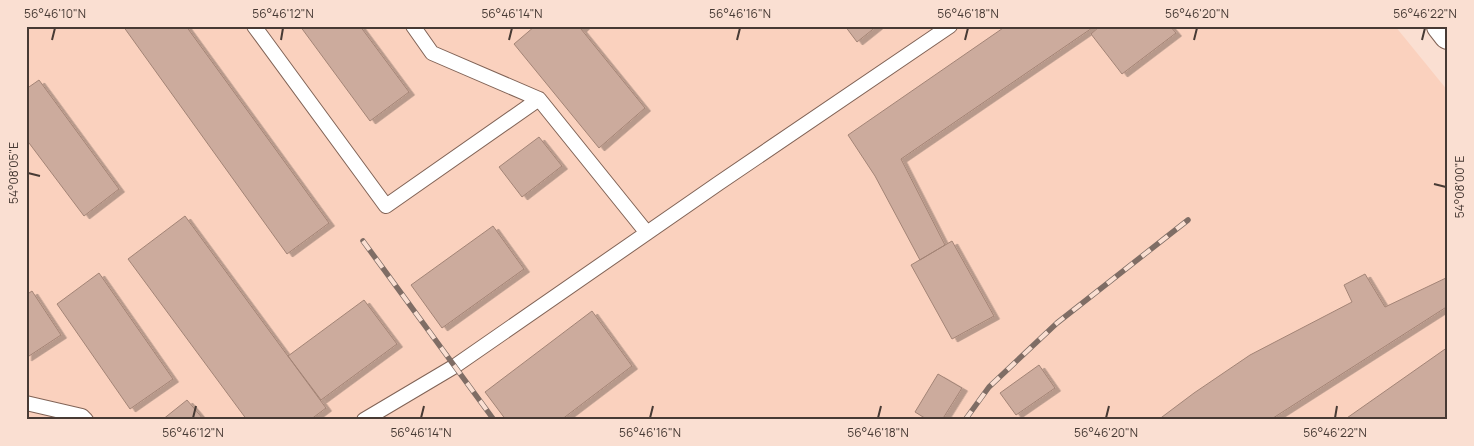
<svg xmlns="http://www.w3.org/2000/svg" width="1474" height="446" viewBox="0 0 1474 446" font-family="Manrope,sans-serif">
<defs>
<filter id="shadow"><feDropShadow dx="5.5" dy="3" stdDeviation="0" flood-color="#0004"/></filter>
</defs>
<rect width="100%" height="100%" fill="#fadfd2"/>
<path fill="#fad1be" d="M 26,26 L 1395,26 L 1448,91 L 1448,420 L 26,420 Z"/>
<path fill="#ccab9d" stroke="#a38476" filter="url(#shadow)" d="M 123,26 L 186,26 L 329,223 L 287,254 Z
M 300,26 L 360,26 L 409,92 L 370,121 Z
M 535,26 L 584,26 L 581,29 L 645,108 L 599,148 L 514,44 Z
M 845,26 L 877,26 L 857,42 Z
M 1006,26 L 1095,26 L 901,159 L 945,245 L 920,260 L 875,176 L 848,135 Z
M 1100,26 L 1170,26 L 1176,33 L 1122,74 L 1091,34 Z
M 39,80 L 119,189 L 84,216 L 26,139 L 26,89 Z
M 539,137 L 562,166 L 522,197 L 499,167 Z
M 185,216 L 326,408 L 310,420 L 247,420 L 128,259 Z
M 493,226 L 524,269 L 442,328 L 411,285 Z
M 952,241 L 994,316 L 952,339 L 911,265 Z
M 99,273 L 173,379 L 130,409 L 57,304 Z
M 1365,274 L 1385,307 L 1448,277 L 1448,306 L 1270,420 L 1158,420 L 1194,393 L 1250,355 L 1352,302 L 1344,285 Z
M 32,291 L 61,335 L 26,358 L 26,295 Z
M 364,300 L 397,344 L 321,400 L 288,356 Z
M 592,311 L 632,366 L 561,420 L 506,420 L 485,392 Z
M 1448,347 L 1448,420 L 1344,420 Z
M 1039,365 L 1055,388 L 1016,415 L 1000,393 Z
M 938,374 L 962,388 L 942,420 L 928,420 L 915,412 Z
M 187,400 L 204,420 L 162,420 Z"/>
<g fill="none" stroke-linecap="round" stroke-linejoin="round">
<defs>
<path id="service" d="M 254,26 L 386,206 L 539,99
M 413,26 L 432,53 L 539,99 L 647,233
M 26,403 L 82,416 L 86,420
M 364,420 L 455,366 L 719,183 L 950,26"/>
<path id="secondary" d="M 1441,26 L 1448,35"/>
</defs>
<use href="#service" stroke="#816356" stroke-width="16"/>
<use href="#secondary" stroke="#816356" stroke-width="30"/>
<use href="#service" stroke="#fff" stroke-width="14"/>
<use href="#secondary" stroke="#fff" stroke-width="28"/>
<defs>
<path id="rail" d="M 363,241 L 494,420
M 965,420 L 989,387 L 1057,323 L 1188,220"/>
</defs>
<use href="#rail" stroke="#7f6d65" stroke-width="5.5"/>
<use href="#rail" stroke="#fadfd2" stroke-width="4" stroke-dasharray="11" stroke-linecap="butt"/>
</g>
<path fill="none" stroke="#473a34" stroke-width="2" d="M 52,40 L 55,28M 281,40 L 283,28M 509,40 L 512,28M 737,40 L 740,28M 965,40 L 968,28M 1194,40 L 1197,28M 1422,40 L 1425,28M 28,173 L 40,176M 1434,184 L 1446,187M 193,418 L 196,406M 421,418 L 424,406M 650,418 L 653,406M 878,418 L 881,406M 1106,418 L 1109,406M 1335,418 L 1337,406"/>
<rect width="1474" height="446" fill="none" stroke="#fadfd2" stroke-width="55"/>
<rect x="28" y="28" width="1418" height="390" fill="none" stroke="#473a34" stroke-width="2"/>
<g font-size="12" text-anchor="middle" fill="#473a34">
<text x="55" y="18">56°46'10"N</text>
<text x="283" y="18">56°46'12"N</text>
<text x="512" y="18">56°46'14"N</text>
<text x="740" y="18">56°46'16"N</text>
<text x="968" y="18">56°46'18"N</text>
<text x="1197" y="18">56°46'20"N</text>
<text x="1425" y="18">56°46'22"N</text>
<text transform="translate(14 173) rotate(-90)" y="4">54°08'05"E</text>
<text transform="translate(1460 187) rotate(-90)" y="4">54°08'00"E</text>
<text x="193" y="437">56°46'12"N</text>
<text x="421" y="437">56°46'14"N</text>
<text x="650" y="437">56°46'16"N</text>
<text x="878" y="437">56°46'18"N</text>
<text x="1106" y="437">56°46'20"N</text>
<text x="1335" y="437">56°46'22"N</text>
</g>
</svg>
